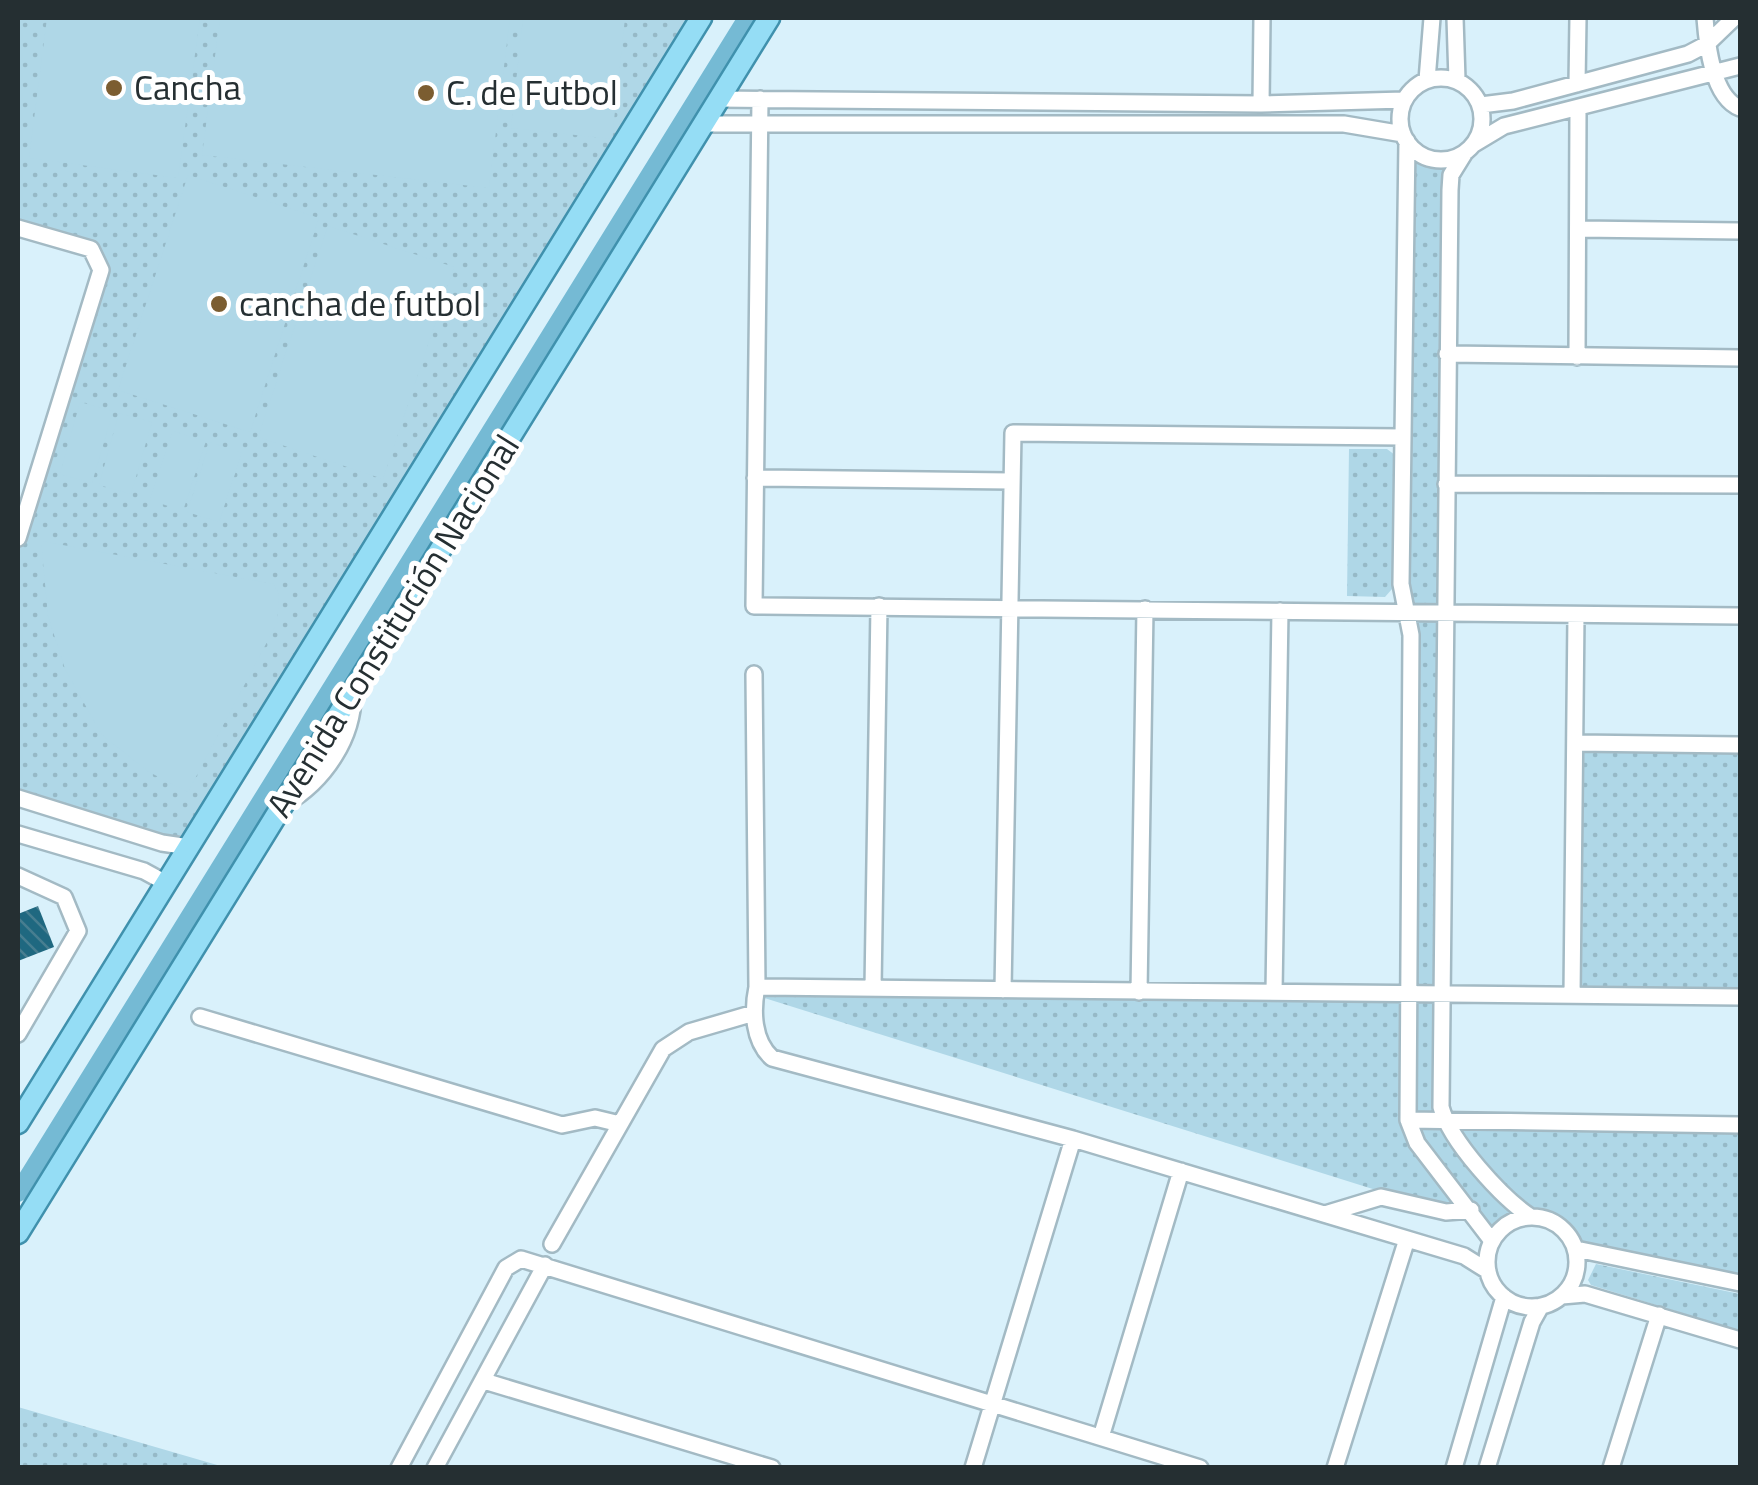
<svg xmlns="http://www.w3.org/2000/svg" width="1758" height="1485" viewBox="0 0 1758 1485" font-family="'Titillium Web',sans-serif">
<defs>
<pattern id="grass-dots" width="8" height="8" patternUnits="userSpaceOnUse" patternTransform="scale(2.5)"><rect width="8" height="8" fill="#afd7e7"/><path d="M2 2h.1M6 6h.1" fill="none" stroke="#96b9c7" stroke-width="1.8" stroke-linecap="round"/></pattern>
<pattern id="building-back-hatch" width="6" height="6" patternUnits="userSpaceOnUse" patternTransform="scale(2.5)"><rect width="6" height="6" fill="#1f6880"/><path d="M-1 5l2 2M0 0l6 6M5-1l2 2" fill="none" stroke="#477e90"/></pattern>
</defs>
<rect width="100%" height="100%" fill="#d9f1fb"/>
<path fill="url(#grass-dots)" d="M 18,18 L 701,18 L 189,847 L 18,797 L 18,536 L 101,263 L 91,249 L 18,227 Z
M 1407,141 L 1426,157 L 1460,159 L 1451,175 L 1443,1115 L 1740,1124 L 1740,1282 L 1576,1249 L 1559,1226 L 1531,1217 L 1492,1241 L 1475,1215 L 1446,1212 L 755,995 L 757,987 L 1409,993 L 1411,635 L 1401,584 Z
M 1349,449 L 1387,449 L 1395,455 L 1392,589 L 1385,597 L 1347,596 Z
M 1575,743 L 1740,745 L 1740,996 L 1572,995 Z
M 1596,1264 L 1740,1294 L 1740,1331 L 1591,1285 L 1588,1280 Z
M 18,1407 L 224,1467 L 18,1467 Z"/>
<path fill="#afd7e7" d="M 47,18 L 200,18 L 178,178 L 29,158 Z
M 220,18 L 510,18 L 489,188 L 202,155 Z
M 523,18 L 625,18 L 612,139 L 511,128 Z
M 188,175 L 319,218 L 250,432 L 118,390 Z
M 328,226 L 454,267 L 383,479 L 258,437 Z
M 80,402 L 113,411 L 92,483 L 60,474 Z
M 119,413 L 152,422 L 131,494 L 99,485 Z
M 173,431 L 206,441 L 183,511 L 150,500 Z
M 210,442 L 242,453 L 219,522 L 187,512 Z
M 41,541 L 274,584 L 279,595 L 277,623 L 188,792 L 149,772 L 102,735 L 65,669 L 48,616 Z"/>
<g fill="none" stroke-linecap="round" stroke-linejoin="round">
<path stroke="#75bad4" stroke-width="18" d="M 18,1193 L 747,18"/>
</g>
<path fill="url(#building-back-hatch)" d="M 38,906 L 54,947 L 18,961 L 18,914 Z"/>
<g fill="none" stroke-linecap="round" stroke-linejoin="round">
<defs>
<path id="minor" d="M 1455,18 L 1457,80
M 1705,18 C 1707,44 1712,97 1740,108
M1400 119a41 41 0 1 1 82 0a41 41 0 1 1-82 0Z
M 1427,80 L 1432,18
M 1577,84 L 1578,18
M 719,99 L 1261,104 L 1404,100
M 760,99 L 754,606 L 1740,616
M 1261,104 L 1262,18
M 1481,105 L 1513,101 L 1688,54 L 1707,44 L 1734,18
M 703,124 L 1344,124 L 1403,134
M 1407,141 L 1401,584 L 1411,635 L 1408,1120 L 1417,1143 L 1492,1241
M 1474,144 L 1504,126 L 1740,66
M 1464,154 L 1451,175 L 1450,190 L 1441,1107 C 1450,1141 1502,1198 1531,1217
M 18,228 L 91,249 L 101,270 L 18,538
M 1579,229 L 1740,231
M 1447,354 L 1740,358
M 1577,357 L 1578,110
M 755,478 L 1010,481
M 1446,484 L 1740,485
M 754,674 L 757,987
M 1575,743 L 1740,745
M 18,798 L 162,843 L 189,847
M 285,804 C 325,781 355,736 353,690
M 18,834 L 144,871 L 166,883
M 18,876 L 64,897 L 78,931 L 18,1034
M 873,988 L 879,606
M 1003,990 L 1013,433 L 1402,437
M 1139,992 L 1145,609
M 1274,992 L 1280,611
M 1572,995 L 1576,615
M 200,1017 L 562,1125 L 595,1118 L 620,1124
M 1408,1120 L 1740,1125
M 1325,1214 L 1381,1197 L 1446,1212 L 1471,1210
M1487 1262a45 45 0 1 1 90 0a45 45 0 1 1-90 0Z
M 552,1244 L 663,1049 L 689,1032 L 754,1013
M 1576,1249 L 1740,1283
M 1488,1271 L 1464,1256 L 1073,1139 L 772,1058 C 753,1041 752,1011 757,987 L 1740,997
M 1562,1296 L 1585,1294 L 1740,1340
M 484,1381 L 772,1468
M 1101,1437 L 1181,1171
M 399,1468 L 506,1268 L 521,1259 L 1200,1468
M 435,1468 L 545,1265
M 973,1468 L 1073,1139
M 1335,1468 L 1407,1239
M 1454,1468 L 1504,1297
M 1487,1468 L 1532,1322 L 1541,1306
M 1611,1468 L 1659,1315"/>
<path id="major" d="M 18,1123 L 701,18
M 18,1233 L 769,18"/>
</defs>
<use href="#minor" stroke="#a3bac4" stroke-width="20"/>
<use href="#major" stroke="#4091ad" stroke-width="25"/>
<use href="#minor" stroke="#fff" stroke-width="15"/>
<use href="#major" stroke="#95ddf5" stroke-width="20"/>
</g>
<g fill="#7b5d31" stroke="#fff" stroke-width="4">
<circle cx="114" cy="88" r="10"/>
<circle cx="426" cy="93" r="10"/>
<circle cx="219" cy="304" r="10"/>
</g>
<g text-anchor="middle" stroke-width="10" stroke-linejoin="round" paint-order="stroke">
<g font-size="35" fill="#252f32" stroke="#fff" text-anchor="start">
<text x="134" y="100">Cancha</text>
<text x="446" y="105">C. de Futbol</text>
<text x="239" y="316">cancha de futbol</text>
</g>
<g font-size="35" fill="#252f32" stroke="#fff">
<text transform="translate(393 626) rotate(-58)" y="12">Avenida Constitución Nacional</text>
</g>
</g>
<rect width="1758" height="1485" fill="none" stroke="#252f32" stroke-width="40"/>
</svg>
